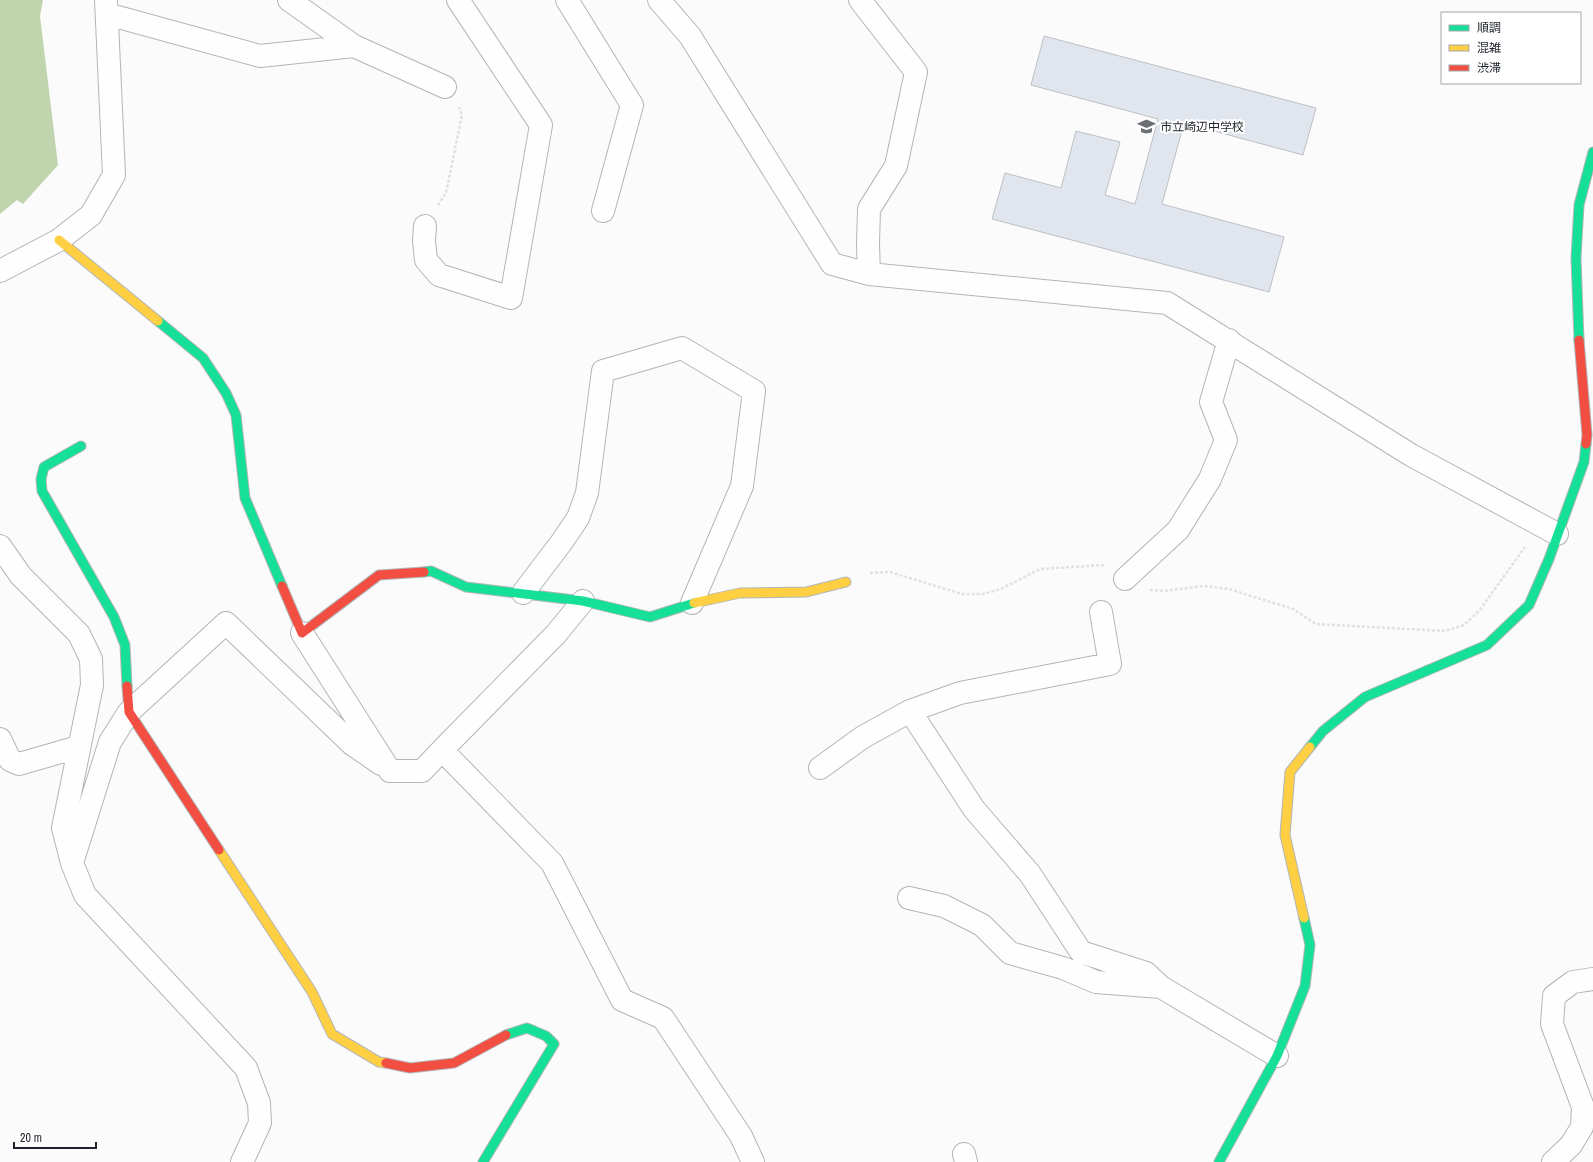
<svg xmlns="http://www.w3.org/2000/svg" width="1593" height="1162" viewBox="0 0 1593 1162" font-family="'Archivo Narrow','Noto Sans JP',sans-serif">
<rect width="100%" height="100%" fill="#fbfbfb"/>
<path fill="#c0d5ae" d="M 0,0 L 43,0 L 40,16 L 58,165 L 23,204 L 17,200 L 0,214 Z"/>
<path fill="#e1e6ee" stroke="#bdc0c4" d="M 1044,36 L 1316,108 L 1303,155 L 1184,123 L 1162,204 L 1284,237 L 1269,292 L 992,219 L 1005,173 L 1061,188 L 1076,131 L 1120,142 L 1105,195 L 1135,204 L 1158,119 L 1031,85 Z"/>
<g fill="none" stroke-linecap="round" stroke-linejoin="round">
<defs>
<path id="street" d="M 289,0 L 354,46
M 567,0 L 632,105 L 603,211
M 659,0 L 690,36 L 832,264 L 869,274
M 860,0 L 916,72 L 896,166 L 869,209 L 868,244 L 869,274 L 1167,303 L 1411,455 L 1557,534
M 107,14 L 260,56 L 354,46 L 445,87
M 425,226 L 424,241 L 426,260 L 439,275 L 511,298 L 541,125 L 458,0
M 0,271 L 59,240 L 91,215 L 114,175 L 106,0
M 0,546 L 21,576 L 79,634 L 91,659 L 92,685 L 63,828 L 72,863 L 85,895 L 246,1068 L 259,1103 L 260,1123 L 242,1162
M 1125,579 L 1178,530 L 1210,479 L 1226,440 L 1211,402 L 1229,340
M 523,593 L 561,543 L 578,518 L 587,493 L 603,371 L 682,348 L 754,391 L 742,486 L 692,603
M 302,633 L 390,771 L 422,771 L 442,750 L 552,863 L 622,1000 L 663,1018 L 741,1136 L 753,1162
M 910,711 L 974,809 L 1030,874 L 1081,952 L 1146,973 L 1161,987 L 1277,1056
M 0,739 L 10,760 L 19,764 L 78,747
M 442,750 L 556,634 L 583,601
M 820,768 L 863,737 L 910,711 L 960,693 L 1110,664 L 1101,612
M 72,863 L 110,742 L 129,712 L 226,623 L 352,744 L 381,764
M 909,898 L 944,906 L 982,925 L 1010,953 L 1063,968 L 1096,982 L 1161,987
M 964,1154 L 966,1162
M 1553,1162 L 1571,1145 L 1582,1127 L 1583,1107 L 1552,1024 L 1554,996 L 1573,982 L 1593,979"/>
<path id="fast" d="M 158,321 L 203,358 L 226,393 L 236,415 L 245,498 L 282,586
M 1579,340 L 1576,258 L 1579,205 L 1593,152
M 81,446 L 44,467 L 41,479 L 42,491 L 114,617 L 125,645 L 127,686
M 424,572 L 431,571 L 466,587 L 583,601 L 650,617 L 694,603
M 1310,747 L 1323,731 L 1365,697 L 1487,645 L 1529,605 L 1549,559 L 1584,462 L 1586,444
M 483,1162 L 554,1044 L 546,1036 L 527,1028 L 506,1035
M 1219,1162 L 1277,1056 L 1305,986 L 1310,945 L 1304,918"/>
<path id="slow" d="M 59,240 L 158,321
M 694,603 L 740,593 L 806,592 L 846,582
M 219,850 L 312,992 L 332,1034 L 379,1062 L 386,1063
M 1304,918 L 1285,835 L 1290,772 L 1310,747"/>
<path id="jam" d="M 1579,340 L 1587,435 L 1586,444
M 282,586 L 302,633 L 379,575 L 424,572
M 127,686 L 129,712 L 219,850
M 386,1063 L 410,1068 L 454,1063 L 506,1035"/>
</defs>
<use href="#street" stroke="#b2b5b8" stroke-width="24"/>
<use href="#fast" stroke="#b2b5b8" stroke-width="11"/>
<use href="#slow" stroke="#b2b5b8" stroke-width="11"/>
<use href="#jam" stroke="#b2b5b8" stroke-width="11"/>
<path stroke="#e1e1e1" stroke-width="2.5" stroke-dasharray="3 2" stroke-linecap="butt" d="M 438,205 L 446,193 L 462,115 L 459,107
M 870,573 L 890,572 L 962,594 L 983,594 L 1001,589 L 1040,569 L 1104,565
M 1150,590 L 1163,591 L 1204,586 L 1229,589 L 1293,609 L 1316,624 L 1445,631 L 1464,625 L 1479,611 L 1525,547"/>
<use href="#street" stroke="#fefefe" stroke-width="22"/>
<use href="#fast" stroke="#16e098" stroke-width="9"/>
<use href="#slow" stroke="#ffcf43" stroke-width="9"/>
<use href="#jam" stroke="#f24e42" stroke-width="9"/>
</g>
<defs>
<symbol id="school-bare" viewBox="-9 -9 18 18"><path d="M0-5L7-2L0 1L-7-2ZM-4 1L0 2.5L4 1V4Q0 6-4 4Z" fill="#6b6f74" stroke="#fff" stroke-width="2.5" paint-order="stroke"/></symbol>
</defs>
<g fill-rule="evenodd">
<use href="#school-bare" x="1134" y="114" width="25" height="25"/>
</g>
<g text-anchor="middle" stroke-width="4" stroke-linejoin="round" paint-order="stroke">
<g font-size="12" fill="#1e232b" stroke="#fff" text-anchor="start">
<text x="1160" y="131">市立崎辺中学校</text>
</g>
</g>
<rect x="1441" y="12" width="140" height="72" fill="#ffffff" stroke="#a5a7aa"/>
<rect x="1449" y="25" width="20" height="6" fill="#16e098" stroke="#a5a7aa"/>
<text x="1477" y="32" font-size="12" fill="#1e232b">順調</text>
<rect x="1449" y="45" width="20" height="6" fill="#ffcf43" stroke="#a5a7aa"/>
<text x="1477" y="52" font-size="12" fill="#1e232b">混雑</text>
<rect x="1449" y="65" width="20" height="6" fill="#f24e42" stroke="#a5a7aa"/>
<text x="1477" y="72" font-size="12" fill="#1e232b">渋滞</text>
<path d="M14 1142v6h82v-6" fill="none" stroke="#1e232b" stroke-width="2"/>
<text x="20" y="1142" font-size="12" fill="#1e232b" stroke="#ffffff" stroke-width="3" paint-order="stroke">20 m</text>
</svg>
